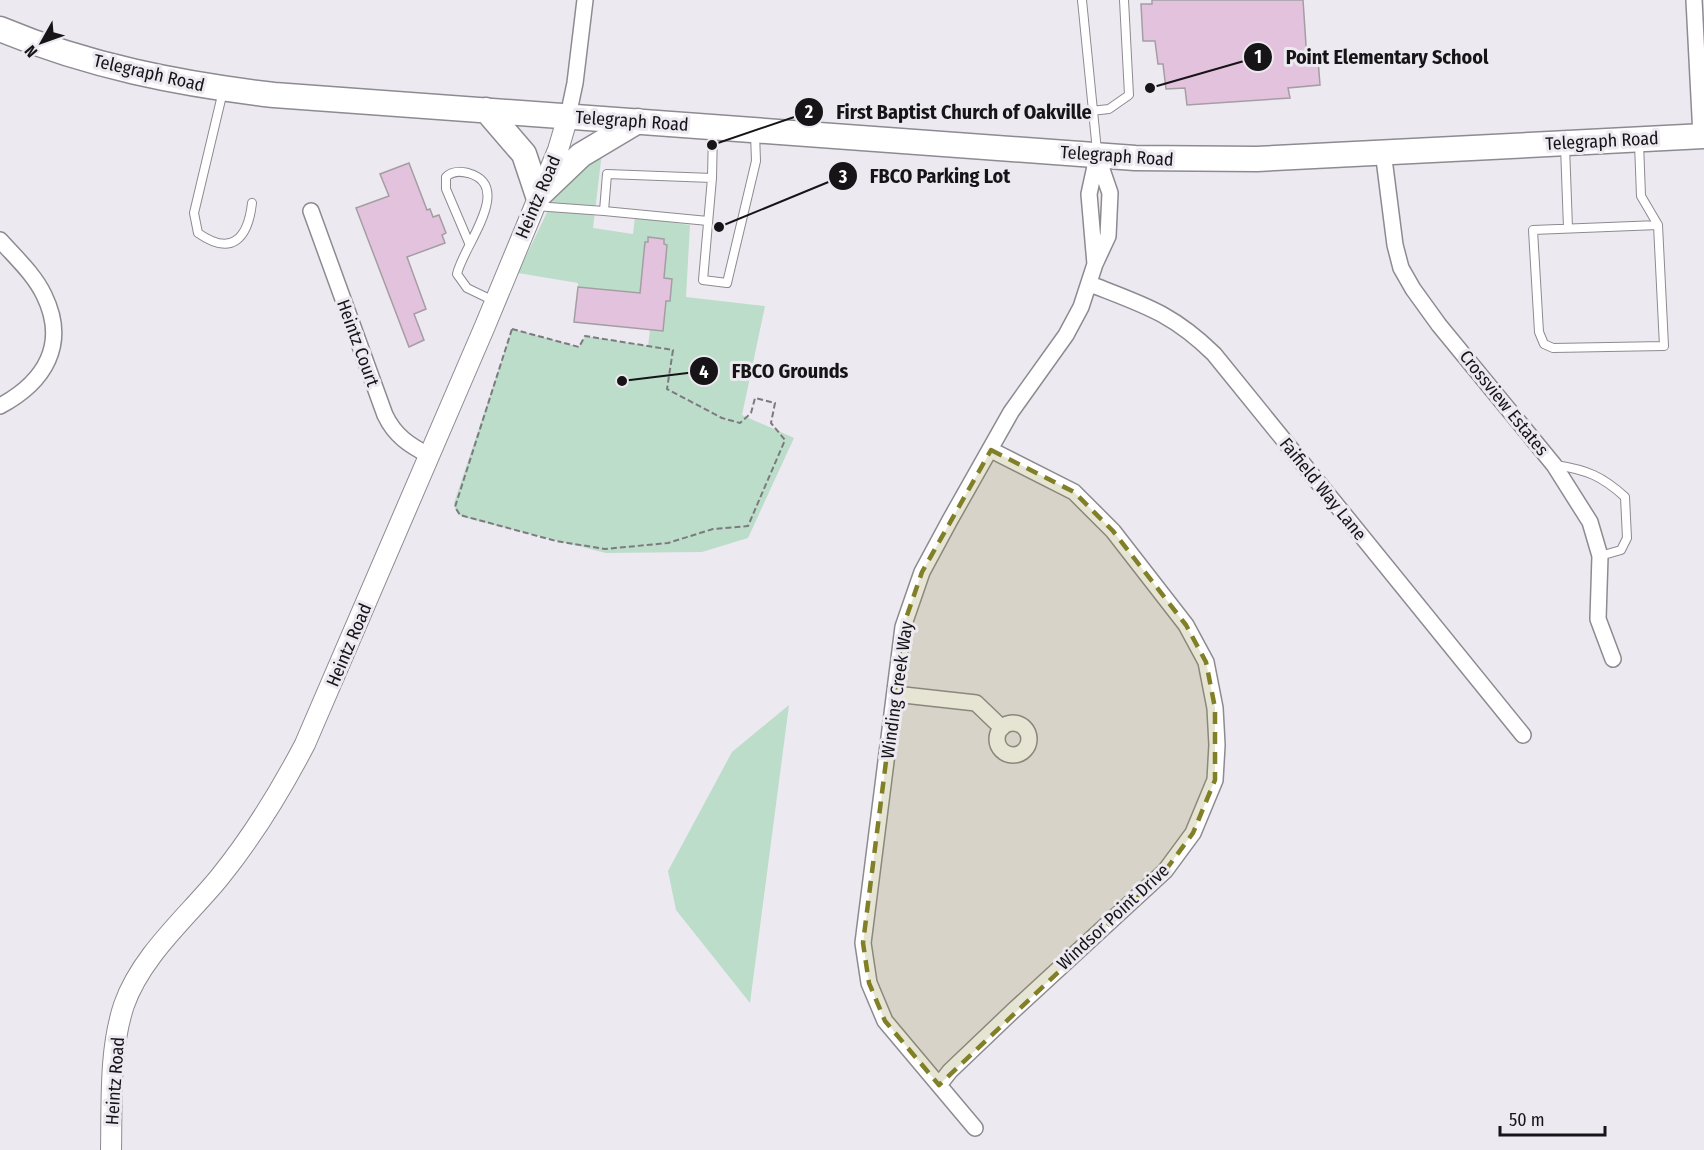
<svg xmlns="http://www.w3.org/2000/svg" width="1704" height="1150" viewBox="0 0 1704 1150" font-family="'Fira Sans Condensed',sans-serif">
<rect width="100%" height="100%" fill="#ede9f0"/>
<path fill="#bcddca" d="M 602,152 L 593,228 L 633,234 L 635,217 L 690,225 L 686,297 L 765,306 L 742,415 L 794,438 L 748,538 L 702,552 L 606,553 L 462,517 L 456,511 L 454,503 L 512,329 L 579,347 L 585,336 L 648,346 L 650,330 L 663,331 L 666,301 L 670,301 L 672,279 L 664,278 L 667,245 L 664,244 L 664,239 L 649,237 L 648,242 L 645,242 L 640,293 L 578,287 L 578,283 L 518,273 L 561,183 Z
M 789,705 L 750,1003 L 676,910 L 668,871 L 732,752 Z"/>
<path fill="#e3c2dd" stroke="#a49ea3" stroke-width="1.5" d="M 1152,0 L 1303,0 L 1307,60 L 1318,59 L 1320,85 L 1288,88 L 1290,98 L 1187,105 L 1185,88 L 1166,89 L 1163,64 L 1158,64 L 1155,41 L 1143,41 L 1141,4 L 1152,4 Z
M 409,163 L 427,210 L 430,209 L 433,217 L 439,215 L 446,233 L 442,235 L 445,243 L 407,257 L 426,309 L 414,314 L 424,340 L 409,347 L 356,208 L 389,196 L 380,174 Z
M 648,237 L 664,239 L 664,244 L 667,245 L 664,278 L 672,279 L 670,301 L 666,301 L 663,331 L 574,322 L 578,287 L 640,293 L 645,242 L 648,242 Z"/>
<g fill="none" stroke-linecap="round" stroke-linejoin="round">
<defs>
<path id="service" d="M 1082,0 L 1097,151
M 223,91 L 194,213 L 198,233 C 232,257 248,238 252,203
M 1091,111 L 1109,109 L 1129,95 L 1124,0
M 713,131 L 712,178 L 703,280 L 727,283 L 756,161 L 755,134
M 1639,143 L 1641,196 L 1658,225 L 1664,346 L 1553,348 L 1544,344 L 1539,332 L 1533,230 L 1658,225
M 1565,146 L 1568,228
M 535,206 L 604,211
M 708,221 L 604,211 L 607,174 L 712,178
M 469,243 L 446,189 L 446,177 C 452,171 459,171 468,173 C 515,186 463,246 457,274 L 467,288 L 494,301
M 1556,465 C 1587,470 1602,476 1625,497 L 1627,538 L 1621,550 L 1600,556"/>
<path id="minor" d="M 1694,0 L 1701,136
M 568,116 L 575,83 L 585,0
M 1383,151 L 1395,245 L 1401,268 L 1413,289 L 1439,325 L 1554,465 L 1590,522 L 1600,556 L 1598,619 L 1613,659
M 311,211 L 385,415 C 395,436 409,445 430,456
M 0,240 C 15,257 34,274 44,295 C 68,344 45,382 0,406
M 1095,264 L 1089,194 L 1097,157
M 1090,284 C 1144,305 1172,313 1214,354 L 1523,735
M 895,694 L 976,703 L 1002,728
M997 739a16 16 0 1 1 32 0a16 16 0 1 1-32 0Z
M 939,1085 L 950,1071 L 1014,1010 L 1165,871 L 1193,833 L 1215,780 L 1217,745 L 1215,708 L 1206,662 L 1186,625 L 1113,531 L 1074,492 L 991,450
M 975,1128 L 885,1021 L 869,983 L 863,943 L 903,627 L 922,572 L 950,520 L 1011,412 L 1066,335 L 1081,307 L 1095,264 L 1108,236 L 1110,193 L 1097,155"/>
<path id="tertiary" d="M 111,1150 C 112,1103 109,1050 124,1005 C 141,956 187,917 219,878 C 253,836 280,792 305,744 L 485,326 L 558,150 L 568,116"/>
<path id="primary" d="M 0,29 C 88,66 180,84 274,95 L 1135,158 L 1257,159 L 1704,136
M 486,110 L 524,154 L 538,196
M 538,196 L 581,155 L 638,121"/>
</defs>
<use href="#service" stroke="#8e8a91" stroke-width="10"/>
<use href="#minor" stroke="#8e8a91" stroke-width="18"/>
<use href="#tertiary" stroke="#8e8a91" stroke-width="22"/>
<use href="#primary" stroke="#8e8a91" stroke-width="27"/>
<path stroke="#7d7a7f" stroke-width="2" stroke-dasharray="6 3" stroke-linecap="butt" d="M 512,329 L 579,347 L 585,336 L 673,350 L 667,389 L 722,418 L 740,423 L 751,413 L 755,398 L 775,403 L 771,423 L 785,440 L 748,526 L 713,529 L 668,543 L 605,549 L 556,541 L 460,515 L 455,507 Z"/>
<use href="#service" stroke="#fff" stroke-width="8"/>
<use href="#minor" stroke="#fff" stroke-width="15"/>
<use href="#tertiary" stroke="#fff" stroke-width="20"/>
<use href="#primary" stroke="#fff" stroke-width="24"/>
</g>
<path fill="#817f27" fill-opacity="0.2" stroke="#817f27" stroke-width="4.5" stroke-dasharray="12 8" stroke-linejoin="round" d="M 991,450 L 1074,492 L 1113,531 L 1186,625 L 1206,662 L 1215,708 L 1215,780 L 1193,833 L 1165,871 L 939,1085 L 885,1021 L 869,983 L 863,943 L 903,627 L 922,572 Z"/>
<g text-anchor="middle" stroke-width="6" stroke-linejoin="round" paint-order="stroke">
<g font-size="18" fill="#161417" stroke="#ede9f0">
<text transform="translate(149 73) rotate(13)" y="6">Telegraph Road</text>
<text transform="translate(632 121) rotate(4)" y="6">Telegraph Road</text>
<text transform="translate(1602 141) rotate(-3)" y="6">Telegraph Road</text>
<text transform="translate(1117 156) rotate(4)" y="6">Telegraph Road</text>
<text transform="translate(538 197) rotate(-67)" y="6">Heintz Road</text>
<text transform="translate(358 343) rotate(70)" y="6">Heintz Court</text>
<text transform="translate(1504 403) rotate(51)" y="6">Crossview Estates</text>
<text transform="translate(1323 489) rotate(51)" y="6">Faifield Way Lane</text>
<text transform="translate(349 645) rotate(-67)" y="6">Heintz Road</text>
<text transform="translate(897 690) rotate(-82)" y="6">Winding Creek Way</text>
<text transform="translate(1113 917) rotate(-43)" y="6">Windsor Point Drive</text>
<text transform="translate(115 1081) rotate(-86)" y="6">Heintz Road</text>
</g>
</g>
<path fill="none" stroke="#161417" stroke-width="2" d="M1150 88L1258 57M712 145L809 112M719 227L843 176M622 381L704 371"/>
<g fill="#161417" stroke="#ede9f0" stroke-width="2">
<circle cx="1150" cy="88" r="6"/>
<circle cx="712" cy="145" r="6"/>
<circle cx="719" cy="227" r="6"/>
<circle cx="622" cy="381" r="6"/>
<circle cx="1258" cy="57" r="15"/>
<circle cx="809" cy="112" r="15"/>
<circle cx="843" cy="176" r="15"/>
<circle cx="704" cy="371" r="15"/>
</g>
<g font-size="18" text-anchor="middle" font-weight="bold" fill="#fff">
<text x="1258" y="63">1</text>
<text x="809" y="118">2</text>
<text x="843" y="183">3</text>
<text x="704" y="378">4</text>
</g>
<g font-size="20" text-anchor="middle" font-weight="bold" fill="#161417" stroke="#ede9f0" stroke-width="6" stroke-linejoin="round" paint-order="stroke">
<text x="1387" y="64">Point Elementary School</text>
<text x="964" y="119">First Baptist Church of Oakville</text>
<text x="940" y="183">FBCO Parking Lot</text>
<text x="790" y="378">FBCO Grounds</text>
</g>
<g transform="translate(42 42) rotate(230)" stroke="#ede9f0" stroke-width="4.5" paint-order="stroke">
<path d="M0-4.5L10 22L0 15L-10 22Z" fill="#161417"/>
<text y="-9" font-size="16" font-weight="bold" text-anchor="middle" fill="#161417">N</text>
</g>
<path d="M1500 1126v9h105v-9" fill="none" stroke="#161417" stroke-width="3"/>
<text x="1509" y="1126" font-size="18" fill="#161417" stroke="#ede9f0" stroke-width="4.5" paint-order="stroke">50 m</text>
</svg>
